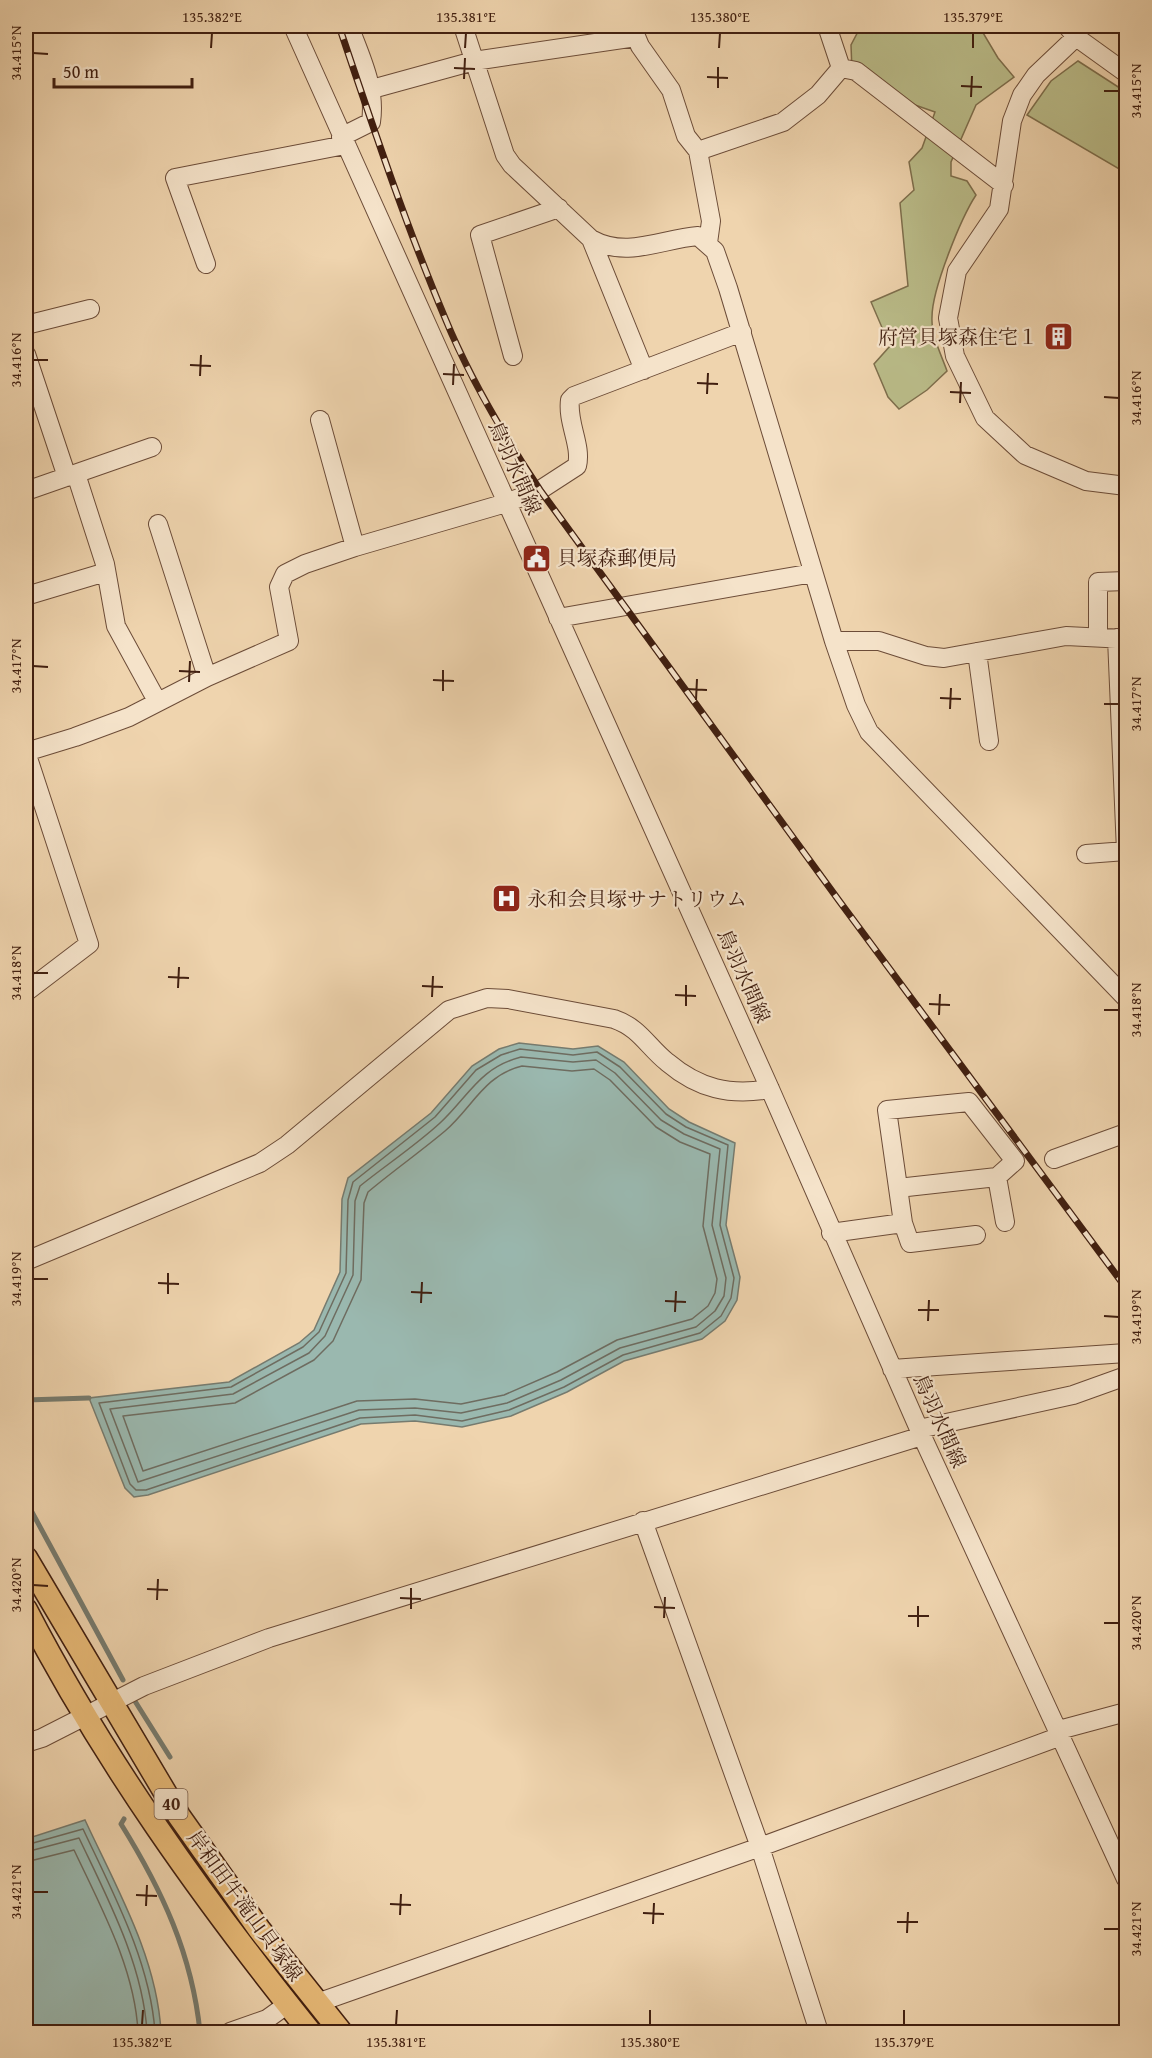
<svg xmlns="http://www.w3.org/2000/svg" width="1152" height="2058" viewBox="0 0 1152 2058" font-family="'Gentium Book Plus','Noto Serif JP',serif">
<rect width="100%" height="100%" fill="#efd4ae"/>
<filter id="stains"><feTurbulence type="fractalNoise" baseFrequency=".00333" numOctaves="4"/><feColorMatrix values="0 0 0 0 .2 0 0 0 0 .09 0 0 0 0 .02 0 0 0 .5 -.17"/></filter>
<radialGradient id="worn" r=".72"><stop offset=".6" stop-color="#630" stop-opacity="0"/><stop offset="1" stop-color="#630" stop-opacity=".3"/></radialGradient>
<path fill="#babc89" stroke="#7e6e4c" stroke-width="1.5" d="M 861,26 L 979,26 L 998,58 L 1014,77 L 976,105 L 951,162 L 951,176 L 967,181 L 976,195 C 961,218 932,289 932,317 C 931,335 941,354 947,371 L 927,390 L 899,409 L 888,397 L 874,364 L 890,346 L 871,302 L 908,286 L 900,203 L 914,190 L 909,162 L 922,148 L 935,112 L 915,105 L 852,71 L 851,45 Z
M 1078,61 L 1126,92 L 1126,173 L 1027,115 L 1051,81 Z"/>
<path fill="#9ab8af" stroke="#767b6f" stroke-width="1.5" d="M 519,1043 L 573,1049 L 598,1046 L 624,1062 L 669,1109 L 689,1122 L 735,1143 L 726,1225 L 740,1277 L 737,1300 L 725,1321 L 702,1339 L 624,1361 L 567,1392 L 511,1416 L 462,1427 L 415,1421 L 361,1424 L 148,1495 L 134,1497 L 125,1488 L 89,1398 L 229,1382 L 299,1343 L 314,1330 L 340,1272 L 342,1199 L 348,1178 L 431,1113 L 472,1066 L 499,1049 Z
M 85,1820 C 116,1887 157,1957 161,2032 L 26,2032 L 26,1839 Z"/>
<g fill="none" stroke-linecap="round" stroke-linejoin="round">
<path stroke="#6e6c60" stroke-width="1.5" d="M 520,1049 L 573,1055 L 597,1052 L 620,1067 L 666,1114 L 686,1127 L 728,1145 L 720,1225 L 734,1278 L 731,1298 L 721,1316 L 700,1333 L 623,1355 L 564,1387 L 509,1410 L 462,1421 L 415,1415 L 360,1418 L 146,1490 L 136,1490 L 130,1484 L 99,1403 L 231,1387 L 303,1347 L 319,1332 L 346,1273 L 348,1200 L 353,1182 L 435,1117 L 476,1070 L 501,1055 Z
M 521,1057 L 573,1062 L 596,1060 L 615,1073 L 661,1120 L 684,1134 L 720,1149 L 712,1225 L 726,1278 L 724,1296 L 715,1311 L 696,1327 L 620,1348 L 561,1380 L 507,1403 L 461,1413 L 415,1408 L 359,1410 L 138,1482 L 110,1409 L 233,1394 L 309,1353 L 325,1336 L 353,1275 L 355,1201 L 360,1186 C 386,1165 415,1146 440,1123 C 469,1096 479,1068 521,1057 Z
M 522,1066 L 572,1071 L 594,1069 L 610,1080 L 656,1127 L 680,1142 L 710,1154 L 703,1226 L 717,1279 L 715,1293 L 708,1306 L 692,1319 L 617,1340 L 557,1372 L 504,1395 L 461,1404 L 415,1399 L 357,1401 L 143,1471 L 123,1416 L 235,1403 L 314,1360 L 333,1341 L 361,1280 L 364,1203 L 368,1192 C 393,1171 420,1152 445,1131 C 472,1108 484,1075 522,1066 Z
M 26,1845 L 83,1829 C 113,1893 150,1961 155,2032
M 26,1852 L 79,1838 C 108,1899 143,1965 147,2032
M 26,1862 L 74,1850 C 101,1907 135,1969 138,2032"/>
<path stroke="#767b6f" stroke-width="5" d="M 26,1400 L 89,1398
M 26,1501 L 123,1680
M 133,1698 L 170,1757
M 124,1819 L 121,1824 C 162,1890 192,1954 200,2032"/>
<defs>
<path id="minor" d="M 293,26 L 770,1089 L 922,1436 L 1126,1879
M 463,26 L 505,155 L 512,165 L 591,239 C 627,259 661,239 698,236 L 715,251 L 728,288 L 834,641 L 856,705 L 869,732 L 1126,998
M 1067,26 L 1076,37 L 1126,73
M 632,27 L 640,46 L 671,90 L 686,136 L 698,151 L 711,221 L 708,243
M 1076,37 L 1036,75 L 1022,95 L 1012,121 L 999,209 L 957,271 L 948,318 L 955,356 L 985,418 L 1025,455 L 1086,481 L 1126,486
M 841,68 L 856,71 L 1004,185
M 372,89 L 474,61 L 636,37
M 341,137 L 371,122 C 376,87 361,58 349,26
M 698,151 L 783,122 L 818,95 L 841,68 L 827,26
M 591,239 L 644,370
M 206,264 L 175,178 L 345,145
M 26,325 L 90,309
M 26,354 L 67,477
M 513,356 L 480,235 L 559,208
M 320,420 L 355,547
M 76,474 L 105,564 L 116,626 L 157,701
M 26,491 L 152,447
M 158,524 L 207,677
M 26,596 L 106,572
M 558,618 L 813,573
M 1098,638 L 1098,582 L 1126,581
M 1117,638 L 1126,851
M 834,641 L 879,641 L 926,656 L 944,658 L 1066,636 L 1126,639
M 977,652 L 989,741
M 1086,854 L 1126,851
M 26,992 L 89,944 L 26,752 L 75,737 L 129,717 L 207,677 L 289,641 L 279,587 L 285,574 L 305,564 L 355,547 L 506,503 L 540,490 L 577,466 C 582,445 567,423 570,400 L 574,396 L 742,332
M 1054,1159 L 1126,1133
M 997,1177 L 1005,1222
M 898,1188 L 997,1177 L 1015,1161 L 969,1102 L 887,1110 L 903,1223 L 910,1243 L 976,1235
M 831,1233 L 903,1223
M 26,1261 L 260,1163 L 287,1145 L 449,1010 L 487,998 L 508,999 L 614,1019 C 640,1028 647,1046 667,1062 C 699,1089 730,1096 770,1089
M 892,1369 L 1126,1353
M 919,1429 L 1073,1395 L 1126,1376
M 643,1521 L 760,1847 L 819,2032
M 1059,1730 L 1126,1712
M 26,1743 L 42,1738 L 144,1686 L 269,1638 L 922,1436
M 317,2003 L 760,1847 L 1061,1736
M 230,2032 L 267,2019 L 288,2004"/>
<path id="major" d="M 26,1558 L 179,1816 L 259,1929 L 341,2032
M 26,1610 C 104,1761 204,1900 310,2032"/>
</defs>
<use href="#minor" stroke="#6c4c38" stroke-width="20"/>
<use href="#major" stroke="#411f10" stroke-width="25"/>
<use href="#minor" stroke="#f5e3ca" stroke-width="18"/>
<use href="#major" stroke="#e8ba77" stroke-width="22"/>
<defs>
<path id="rail" d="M 339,26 C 372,124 405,223 445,318 C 470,379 504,436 540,490 L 840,902 L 1126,1288"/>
</defs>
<use href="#rail" stroke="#411f10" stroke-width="7"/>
<use href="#rail" stroke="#f5e3ca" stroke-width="4.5" stroke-dasharray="14" stroke-linecap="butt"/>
</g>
<path fill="none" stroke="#411f10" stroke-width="2" d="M 211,48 L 212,33M 465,48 L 466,33M 719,48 L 720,33M 973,48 L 973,33M 33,53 L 48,54M 454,68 L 475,69M 707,77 L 728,78M 464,79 L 465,58M 961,86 L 982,87M 718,88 L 718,67M 1104,91 L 1119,91M 971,97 L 972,76M 33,360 L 48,360M 190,365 L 211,366M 443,374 L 464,375M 200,376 L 201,355M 697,383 L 718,384M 453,385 L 454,364M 950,392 L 971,393M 707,394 L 708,373M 1104,397 L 1119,398M 960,403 L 961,382M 33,666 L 48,667M 179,671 L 200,672M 433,680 L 454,681M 189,682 L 190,661M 686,689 L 707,690M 443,691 L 443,670M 940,698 L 961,699M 696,700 L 697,679M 1104,704 L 1119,704M 950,709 L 951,688M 33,973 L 48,973M 168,977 L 189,978M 422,986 L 443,987M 178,988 L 179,967M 675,995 L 696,996M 432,997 L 433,976M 929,1004 L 950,1005M 686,1006 L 686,985M 1104,1010 L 1119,1010M 939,1015 L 940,994M 33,1279 L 48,1279M 158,1283 L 179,1284M 411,1292 L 432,1293M 168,1294 L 168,1273M 665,1301 L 686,1302M 421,1303 L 422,1282M 918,1310 L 939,1310M 675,1312 L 676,1291M 1104,1316 L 1119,1317M 928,1321 L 929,1300M 33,1585 L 48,1586M 147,1589 L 168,1590M 400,1598 L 421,1599M 157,1600 L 158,1579M 654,1607 L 675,1608M 411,1609 L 411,1588M 908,1616 L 929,1616M 664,1618 L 665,1597M 1104,1623 L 1119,1623M 918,1627 L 918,1606M 33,1892 L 48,1892M 136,1895 L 157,1896M 390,1904 L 411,1905M 146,1906 L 147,1885M 643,1913 L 664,1914M 400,1915 L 401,1894M 897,1922 L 918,1922M 653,1924 L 654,1903M 1104,1929 L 1119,1929M 907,1933 L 908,1912M 142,2025 L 143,2010M 396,2025 L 397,2010M 650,2025 L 650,2010M 904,2025 L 904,2010"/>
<defs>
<symbol id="building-square" viewBox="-11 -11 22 22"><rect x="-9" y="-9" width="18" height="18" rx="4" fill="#8f2418" stroke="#f5e3ca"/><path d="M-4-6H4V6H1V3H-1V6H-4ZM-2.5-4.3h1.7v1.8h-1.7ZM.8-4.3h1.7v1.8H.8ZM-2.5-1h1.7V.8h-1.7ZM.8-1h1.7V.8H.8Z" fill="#fff"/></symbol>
<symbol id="civic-square" viewBox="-11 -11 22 22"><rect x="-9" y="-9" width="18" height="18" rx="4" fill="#8f2418" stroke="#f5e3ca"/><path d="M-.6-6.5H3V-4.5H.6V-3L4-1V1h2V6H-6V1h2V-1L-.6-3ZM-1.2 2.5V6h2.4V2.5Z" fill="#fff"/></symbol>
<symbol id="hospital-square" viewBox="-11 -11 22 22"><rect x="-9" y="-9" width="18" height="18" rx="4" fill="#8f2418" stroke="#f5e3ca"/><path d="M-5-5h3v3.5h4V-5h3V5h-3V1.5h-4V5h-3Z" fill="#fff"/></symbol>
</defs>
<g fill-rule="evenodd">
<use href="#building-square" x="1042" y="320" width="33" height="33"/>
<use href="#civic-square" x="520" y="542" width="33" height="33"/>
<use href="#hospital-square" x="490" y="882" width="33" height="33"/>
</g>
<g text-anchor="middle" stroke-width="4.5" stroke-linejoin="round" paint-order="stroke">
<rect fill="#f5e3ca" stroke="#775a48" stroke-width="1.5" x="154.5" y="1789" width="33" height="30" rx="4.5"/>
<g font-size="18" font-weight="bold" fill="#411f10">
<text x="171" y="1810">40</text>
</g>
<g font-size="20" fill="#411f10" stroke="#f5e3ca" text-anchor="start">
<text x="1038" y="344" text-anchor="end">府営貝塚森住宅１</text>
<text x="557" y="565">貝塚森郵便局</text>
<text x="527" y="906">永和会貝塚サナトリウム</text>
</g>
<g font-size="20" fill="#411f10" stroke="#f5e3ca">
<text transform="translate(515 468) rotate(66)" y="7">鳥羽水間線</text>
<text transform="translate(744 976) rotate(66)" y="7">鳥羽水間線</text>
<text transform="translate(940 1421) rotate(66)" y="7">鳥羽水間線</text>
<text transform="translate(245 1906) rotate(54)" y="7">岸和田牛滝山貝塚線</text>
</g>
</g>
<rect width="1152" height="2058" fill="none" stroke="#efd4ae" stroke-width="66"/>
<path d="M54 78v9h138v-9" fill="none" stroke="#411f10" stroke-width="3"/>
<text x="63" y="78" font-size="18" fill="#411f10" stroke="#f5e3ca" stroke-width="4.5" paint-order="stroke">50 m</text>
<rect x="33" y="33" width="1086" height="1992" fill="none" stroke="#411f10" stroke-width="2"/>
<g font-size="15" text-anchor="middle" fill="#411f10">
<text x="212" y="22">135.382°E</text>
<text x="466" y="22">135.381°E</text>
<text x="720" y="22">135.380°E</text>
<text x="973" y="22">135.379°E</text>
<text transform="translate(16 53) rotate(-90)" y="5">34.415°N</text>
<text transform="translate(1136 91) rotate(-90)" y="5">34.415°N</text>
<text transform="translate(16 360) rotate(-90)" y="5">34.416°N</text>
<text transform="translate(1136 398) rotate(-90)" y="5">34.416°N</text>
<text transform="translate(16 666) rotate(-90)" y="5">34.417°N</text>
<text transform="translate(1136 704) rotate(-90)" y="5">34.417°N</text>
<text transform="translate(16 973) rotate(-90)" y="5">34.418°N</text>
<text transform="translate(1136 1010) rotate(-90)" y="5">34.418°N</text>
<text transform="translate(16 1279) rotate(-90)" y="5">34.419°N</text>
<text transform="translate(1136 1317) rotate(-90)" y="5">34.419°N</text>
<text transform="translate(16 1585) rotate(-90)" y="5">34.420°N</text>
<text transform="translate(1136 1623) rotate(-90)" y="5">34.420°N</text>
<text transform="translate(16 1892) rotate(-90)" y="5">34.421°N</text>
<text transform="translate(1136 1929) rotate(-90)" y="5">34.421°N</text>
<text x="142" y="2047">135.382°E</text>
<text x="396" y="2047">135.381°E</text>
<text x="650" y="2047">135.380°E</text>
<text x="904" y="2047">135.379°E</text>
</g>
<rect width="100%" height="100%" filter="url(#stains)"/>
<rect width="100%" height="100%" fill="url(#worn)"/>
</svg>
